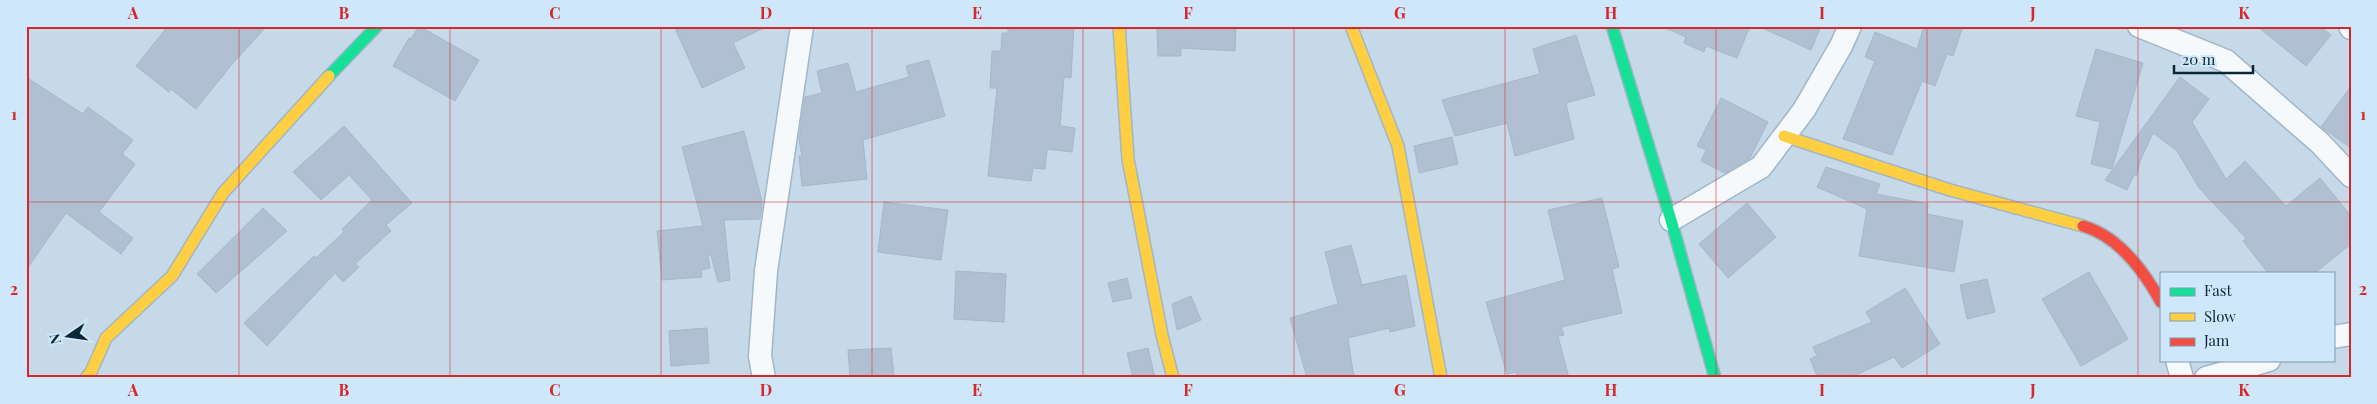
<svg xmlns="http://www.w3.org/2000/svg" width="2377" height="404" viewBox="0 0 2377 404" font-family="'Playfair Display',serif">
<rect width="100%" height="100%" fill="#c5d9e9"/>
<path fill="#b0c0d2" stroke="#a7b7c9" d="M 168,26 L 267,26 L 233,63 L 196,109 L 171,89 L 169,92 L 136,66 Z
M 419,26 L 479,60 L 455,101 L 393,66 L 409,38 L 411,39 Z
M 674,26 L 768,26 L 733,43 L 745,68 L 702,88 Z
M 1008,26 L 1074,26 L 1071,78 L 1064,77 L 1060,126 L 1075,128 L 1072,152 L 1047,149 L 1045,169 L 1033,168 L 1031,181 L 988,176 L 997,88 L 990,88 L 992,51 L 1001,51 L 1002,33 L 1008,33 Z
M 1157,26 L 1236,26 L 1235,51 L 1181,48 L 1181,56 L 1158,56 Z
M 1661,26 L 1750,26 L 1737,58 L 1706,46 L 1704,52 L 1684,43 L 1686,37 Z
M 1758,26 L 1821,26 L 1811,50 Z
M 1924,26 L 1963,26 L 1953,56 L 1947,54 L 1935,86 L 1922,81 L 1892,155 L 1843,139 L 1875,61 L 1865,57 L 1875,32 L 1917,49 Z
M 2257,26 L 2320,26 L 2331,35 L 2306,66 Z
M 1576,35 L 1595,95 L 1566,103 L 1574,139 L 1515,156 L 1507,123 L 1455,136 L 1442,100 L 1540,74 L 1533,49 Z
M 2096,49 L 2143,63 L 2112,169 L 2091,164 L 2100,122 L 2076,116 Z
M 929,60 L 945,116 L 863,140 L 867,179 L 802,186 L 799,156 L 802,156 L 799,140 L 805,97 L 822,93 L 817,71 L 848,63 L 856,92 L 909,77 L 906,66 Z
M 26,77 L 83,114 L 88,107 L 133,140 L 122,154 L 135,164 L 99,212 L 133,238 L 121,254 L 66,213 L 26,270 Z
M 2180,77 L 2209,99 L 2192,122 L 2226,179 L 2245,161 L 2286,206 L 2320,178 L 2351,216 L 2351,244 L 2315,273 L 2268,273 L 2243,241 L 2246,238 L 2199,188 L 2177,151 L 2153,133 L 2140,161 L 2137,175 L 2134,175 L 2127,190 L 2105,180 Z
M 2351,86 L 2351,148 L 2321,127 Z
M 1721,98 L 1768,122 L 1750,158 L 1725,173 L 1701,161 L 1706,150 L 1697,146 Z
M 344,126 L 412,203 L 386,225 L 391,231 L 355,264 L 359,267 L 343,282 L 335,273 L 267,346 L 244,323 L 314,256 L 316,258 L 344,232 L 342,229 L 372,200 L 349,175 L 321,200 L 293,172 Z
M 744,131 L 761,197 L 762,208 L 760,219 L 724,220 L 730,280 L 718,282 L 711,255 L 708,255 L 710,268 L 701,270 L 702,277 L 662,280 L 657,231 L 703,226 L 682,147 Z
M 1452,137 L 1458,164 L 1419,173 L 1414,146 Z
M 1826,167 L 1880,184 L 1876,194 L 1928,204 L 1927,214 L 1963,221 L 1954,272 L 1859,256 L 1867,209 L 1817,187 Z
M 1602,198 L 1619,267 L 1612,269 L 1622,313 L 1561,327 L 1564,335 L 1558,336 L 1569,378 L 1517,378 L 1516,372 L 1507,374 L 1486,302 L 1565,280 L 1548,210 Z
M 884,202 L 948,210 L 941,260 L 878,252 Z
M 1747,203 L 1776,237 L 1728,278 L 1699,244 Z
M 263,208 L 287,231 L 216,293 L 197,274 Z
M 1351,245 L 1362,285 L 1406,275 L 1415,326 L 1390,332 L 1389,328 L 1348,338 L 1354,378 L 1307,378 L 1290,318 L 1338,304 L 1325,252 Z
M 956,271 L 1006,274 L 1004,322 L 954,319 Z
M 2089,272 L 2128,339 L 2081,366 L 2042,299 Z
M 1127,278 L 1132,298 L 1113,302 L 1108,283 Z
M 1987,279 L 1995,312 L 1967,319 L 1960,285 Z
M 1905,288 L 1940,344 L 1902,368 L 1894,357 L 1850,378 L 1818,378 L 1810,359 L 1817,356 L 1813,347 L 1872,322 L 1866,312 Z
M 1191,296 L 1201,320 L 1177,330 L 1172,304 Z
M 707,328 L 709,363 L 671,366 L 669,331 Z
M 891,348 L 894,376 L 850,378 L 848,350 Z
M 1148,348 L 1155,378 L 1133,378 L 1127,353 Z"/>
<g fill="none" stroke-linecap="round" stroke-linejoin="round">
<defs>
<path id="street" d="M 2139,26 L 2226,61 L 2320,143 L 2351,176
M 2350,26 L 2351,28
M 1671,220 L 1761,167 L 1804,110 L 1841,46 L 1850,26
M 2333,337 L 2351,334
M 2177,360 L 2182,378
M 764,378 L 760,356 L 766,271 L 802,26
M 2206,378 L 2269,360"/>
<path id="fast" d="M 1612,26 L 1671,220 L 1715,378
M 329,76 L 377,26"/>
<path id="slow" d="M 1119,26 L 1128,159 L 1162,335 L 1173,378
M 1351,26 L 1398,146 L 1441,378
M 1784,136 L 1950,190 L 2083,226
M 86,378 L 91,372 L 106,338 L 172,276 L 223,193 L 329,76"/>
<path id="jam" d="M 2083,226 C 2118,236 2144,271 2161,302"/>
</defs>
<use href="#street" stroke="#a1b6c6" stroke-width="25"/>
<use href="#fast" stroke="#a1b6c6" stroke-width="14"/>
<use href="#slow" stroke="#a1b6c6" stroke-width="14"/>
<use href="#jam" stroke="#a1b6c6" stroke-width="14"/>
<use href="#street" stroke="#f6f9fc" stroke-width="22"/>
<use href="#fast" stroke="#16e098" stroke-width="11"/>
<use href="#slow" stroke="#ffcf43" stroke-width="11"/>
<use href="#jam" stroke="#f24e42" stroke-width="11"/>
</g>
<path fill="none" stroke="#d62828" stroke-width="1" stroke-opacity="0.55" d="M 239,26 L 239,378M 450,26 L 450,378M 661,26 L 661,378M 872,26 L 872,378M 1083,26 L 1083,378M 1294,26 L 1294,378M 1505,26 L 1505,378M 1716,26 L 1716,378M 1927,26 L 1927,378M 2138,26 L 2138,378M 26,202 L 2351,202"/>
<rect width="2377" height="404" fill="none" stroke="#cee7fa" stroke-width="55"/>
<rect x="2160" y="272" width="175" height="90" fill="#cee7fa" stroke="#809aac"/>
<rect x="2170" y="288" width="25" height="8" fill="#16e098" stroke="#809aac"/>
<text x="2204" y="296" font-size="15" fill="#0c2738">Fast</text>
<rect x="2170" y="313" width="25" height="8" fill="#ffcf43" stroke="#809aac"/>
<text x="2204" y="322" font-size="15" fill="#0c2738">Slow</text>
<rect x="2170" y="338" width="25" height="8" fill="#f24e42" stroke="#809aac"/>
<text x="2204" y="346" font-size="15" fill="#0c2738">Jam</text>
<g transform="translate(68 336) rotate(257)" stroke="#cee7fa" stroke-width="4" paint-order="stroke">
<path d="M0-4L9 19L0 12L-9 19Z" fill="#0c2738"/>
<text y="-8" font-size="14" font-weight="bold" text-anchor="middle" fill="#0c2738">N</text>
</g>
<path d="M2174 65v8h79v-8" fill="none" stroke="#0c2738" stroke-width="2.5"/>
<text x="2182" y="65" font-size="15" fill="#0c2738" stroke="#cee7fa" stroke-width="4" paint-order="stroke">20 m</text>
<rect x="28" y="28" width="2322" height="348" fill="none" stroke="#d62828" stroke-width="2"/>
<g font-size="16" text-anchor="middle" font-weight="bold" fill="#d62828">
<text x="133" y="19">A</text>
<text x="344" y="19">B</text>
<text x="555" y="19">C</text>
<text x="766" y="19">D</text>
<text x="977" y="19">E</text>
<text x="1188" y="19">F</text>
<text x="1400" y="19">G</text>
<text x="1611" y="19">H</text>
<text x="1822" y="19">I</text>
<text x="2033" y="19">J</text>
<text x="2244" y="19">K</text>
<text x="14" y="120">1</text>
<text x="2363" y="120">1</text>
<text x="14" y="295">2</text>
<text x="2363" y="295">2</text>
<text x="133" y="396">A</text>
<text x="344" y="396">B</text>
<text x="555" y="396">C</text>
<text x="766" y="396">D</text>
<text x="977" y="396">E</text>
<text x="1188" y="396">F</text>
<text x="1400" y="396">G</text>
<text x="1611" y="396">H</text>
<text x="1822" y="396">I</text>
<text x="2033" y="396">J</text>
<text x="2244" y="396">K</text>
</g>
</svg>
